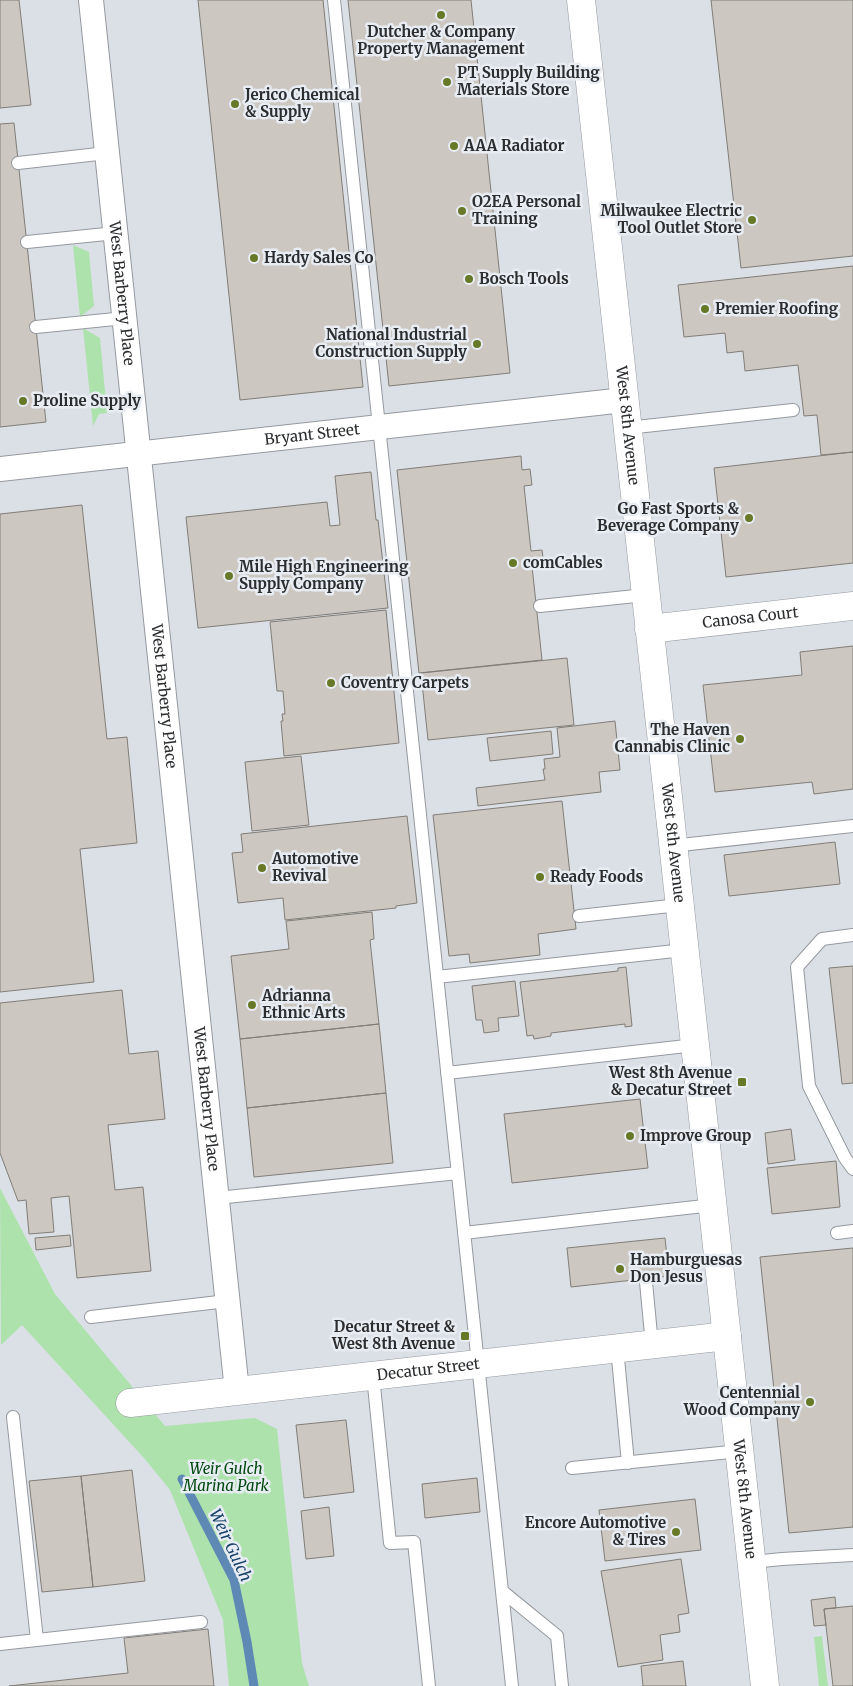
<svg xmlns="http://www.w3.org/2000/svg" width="853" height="1686" viewBox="0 0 853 1686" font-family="Merriweather,serif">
<rect width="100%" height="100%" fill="#dbe0e6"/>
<path fill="#ade2ad" d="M 73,245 L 89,252 L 94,306 L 80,317 Z
M 83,328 L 100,338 L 107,413 L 99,414 L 93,426 Z
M 0,1188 L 55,1294 L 165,1426 L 255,1418 L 277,1429 L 302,1663 L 309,1686 L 229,1686 L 223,1620 L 170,1490 L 144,1458 L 22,1325 L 1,1345 Z
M 822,1636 L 828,1686 L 819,1686 L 814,1637 Z"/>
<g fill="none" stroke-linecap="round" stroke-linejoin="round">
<path stroke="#5e89b5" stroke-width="9" d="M 182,1479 L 234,1580 L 247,1642 L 254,1686"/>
</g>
<path fill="#ccc7c1" stroke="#817d77" d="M 0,0 L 19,0 L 31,105 L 0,108 Z
M 198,0 L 323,0 L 363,387 L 240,400 Z
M 348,0 L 471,0 L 510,373 L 389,386 Z
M 711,0 L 853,0 L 853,256 L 741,268 Z
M 14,123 L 46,422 L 0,427 L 0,124 Z
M 853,266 L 853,452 L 821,455 L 817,415 L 804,416 L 798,365 L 745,371 L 743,351 L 727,353 L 725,333 L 684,337 L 678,285 Z
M 853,452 L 853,563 L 726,577 L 714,468 Z
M 521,456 L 522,470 L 530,469 L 532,485 L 524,486 L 531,551 L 542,550 L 544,565 L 532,566 L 542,660 L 419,673 L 397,470 Z
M 371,472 L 376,520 L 378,520 L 388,608 L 198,628 L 186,517 L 327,502 L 330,526 L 340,525 L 335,476 Z
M 82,505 L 107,739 L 127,737 L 137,843 L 80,849 L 94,982 L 0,992 L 0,514 Z
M 386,610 L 399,743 L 284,756 L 281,721 L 283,721 L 282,714 L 285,714 L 283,691 L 277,691 L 270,622 Z
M 853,646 L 853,789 L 814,794 L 812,782 L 715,792 L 703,685 L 802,675 L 800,652 Z
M 567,658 L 574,725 L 428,740 L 421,673 Z
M 615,721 L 620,770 L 599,772 L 601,792 L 478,806 L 476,788 L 545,780 L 543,769 L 545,769 L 544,759 L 560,757 L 557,728 Z
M 551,731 L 553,754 L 490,761 L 487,738 Z
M 301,756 L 309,825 L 252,831 L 245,762 Z
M 562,801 L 576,929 L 538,934 L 540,955 L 470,963 L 469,954 L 449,956 L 433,815 Z
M 407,816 L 417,903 L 396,906 L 396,908 L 285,920 L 283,898 L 238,903 L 232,853 L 243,852 L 241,834 Z
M 835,842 L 840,884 L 729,896 L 724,855 Z
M 372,912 L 374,939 L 370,940 L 379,1024 L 240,1039 L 231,956 L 289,949 L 286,921 Z
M 853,966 L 853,1083 L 842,1084 L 829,968 Z
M 626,967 L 632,1026 L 625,1027 L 625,1024 L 551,1033 L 551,1036 L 534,1039 L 533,1035 L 527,1036 L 520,982 L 618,971 L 618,968 Z
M 515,981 L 519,1016 L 498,1018 L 499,1031 L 484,1033 L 482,1020 L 476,1020 L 472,986 Z
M 122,990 L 129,1054 L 158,1051 L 165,1119 L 108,1125 L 115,1190 L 143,1187 L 151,1271 L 77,1278 L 69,1196 L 51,1198 L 54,1232 L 29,1234 L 26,1200 L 18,1201 L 0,1153 L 0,1003 Z
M 379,1024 L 386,1093 L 247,1108 L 240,1039 Z
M 386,1093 L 393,1163 L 254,1177 L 247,1108 Z
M 640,1099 L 648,1168 L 512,1183 L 504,1114 Z
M 791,1129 L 795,1160 L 768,1164 L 765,1133 Z
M 836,1161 L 840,1207 L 772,1214 L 767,1168 Z
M 70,1235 L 71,1246 L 36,1250 L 35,1238 Z
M 665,1238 L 669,1276 L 571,1287 L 567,1248 Z
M 853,1248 L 853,1527 L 789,1533 L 760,1257 Z
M 346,1420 L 354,1492 L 304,1498 L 296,1425 Z
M 132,1470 L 145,1581 L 93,1587 L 81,1476 Z
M 81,1476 L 93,1587 L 42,1592 L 29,1481 Z
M 477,1478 L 480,1512 L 425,1518 L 422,1484 Z
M 695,1499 L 701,1550 L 605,1561 L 599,1510 Z
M 329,1507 L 334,1556 L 306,1559 L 301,1511 Z
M 681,1559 L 689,1613 L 678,1615 L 680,1632 L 660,1635 L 663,1660 L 618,1667 L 601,1571 Z
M 835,1597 L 836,1608 L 824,1609 L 826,1625 L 814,1626 L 811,1600 Z
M 853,1606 L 853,1686 L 833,1686 L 824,1609 Z
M 208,1629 L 214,1686 L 9,1686 L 128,1673 L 124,1638 Z
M 683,1661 L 686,1686 L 643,1686 L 641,1666 Z"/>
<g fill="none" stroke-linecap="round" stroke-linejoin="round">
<defs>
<path id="lane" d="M 334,0 L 512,1686
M 18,163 L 107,153
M 27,242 L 116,233
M 36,327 L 125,318
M 627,428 L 793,410
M 540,606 L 645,595
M 672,846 L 853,826
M 579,916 L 679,905
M 853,935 L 822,939 L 797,967 L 809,1086 L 845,1158 L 853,1169
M 437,977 L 684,950
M 447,1073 L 695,1045
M 217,1198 L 458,1173
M 464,1233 L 713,1205
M 837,1233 L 853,1231
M 646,1282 L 652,1345
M 91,1317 L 227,1301
M 617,1348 L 628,1463
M 373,1376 L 390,1543 L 414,1542 L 429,1686
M 13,1417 L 37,1640
M 572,1468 L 740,1451
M 752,1562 L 782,1559 L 853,1555
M 502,1591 L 557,1636 L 562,1686
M 0,1644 L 201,1622"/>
<g id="street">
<path id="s1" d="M 91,0 L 237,1391"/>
<path id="s2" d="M 0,469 L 624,400"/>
</g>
<g id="secondary">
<path id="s3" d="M 581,0 L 765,1686"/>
<path id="s4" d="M 649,629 L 853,606"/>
<path id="s5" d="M 130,1403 L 727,1336"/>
</g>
</defs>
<use href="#lane" stroke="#95999f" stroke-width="14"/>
<use href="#street" stroke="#95999f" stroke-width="26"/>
<use href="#secondary" stroke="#95999f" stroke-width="29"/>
<use href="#lane" stroke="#fff" stroke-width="12"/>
<use href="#street" stroke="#fff" stroke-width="24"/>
<use href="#secondary" stroke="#fff" stroke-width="28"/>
</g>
<g fill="#677827" stroke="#e8edf4" stroke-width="2">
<circle cx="441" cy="15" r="5"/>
<circle cx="447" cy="82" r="5"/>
<circle cx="235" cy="104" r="5"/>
<circle cx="454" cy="146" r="5"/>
<circle cx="462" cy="211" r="5"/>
<circle cx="752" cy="220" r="5"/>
<circle cx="254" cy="258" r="5"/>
<circle cx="469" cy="279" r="5"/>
<circle cx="705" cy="309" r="5"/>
<circle cx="477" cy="344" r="5"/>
<circle cx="23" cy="401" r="5"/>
<circle cx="749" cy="518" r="5"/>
<circle cx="513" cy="563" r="5"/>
<circle cx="229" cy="576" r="5"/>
<circle cx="331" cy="683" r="5"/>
<circle cx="740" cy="739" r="5"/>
<circle cx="262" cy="868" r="5"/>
<circle cx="540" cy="877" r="5"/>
<circle cx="252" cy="1005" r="5"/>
<rect x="737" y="1077" width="10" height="10" rx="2.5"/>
<circle cx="630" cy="1136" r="5"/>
<circle cx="620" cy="1269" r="5"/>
<rect x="460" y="1331" width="10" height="10" rx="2.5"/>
<circle cx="810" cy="1402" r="5"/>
<circle cx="676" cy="1532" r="5"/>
</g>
<g text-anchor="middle" stroke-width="5" stroke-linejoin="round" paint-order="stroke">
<g font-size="15" font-weight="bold" fill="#2b2d2f" stroke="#e8edf4" text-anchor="start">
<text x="441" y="37" text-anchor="middle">Dutcher &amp; Company<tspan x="441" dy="17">Property Management</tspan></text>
<text x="457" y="78">PT Supply Building<tspan x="457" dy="17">Materials Store</tspan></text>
<text x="245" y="100">Jerico Chemical<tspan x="245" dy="17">&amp; Supply</tspan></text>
<text x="464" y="151">AAA Radiator</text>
<text x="472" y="207">O2EA Personal<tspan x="472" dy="17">Training</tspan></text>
<text x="742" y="216" text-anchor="end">Milwaukee Electric<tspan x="742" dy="17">Tool Outlet Store</tspan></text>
<text x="264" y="263">Hardy Sales Co</text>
<text x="479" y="284">Bosch Tools</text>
<text x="715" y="314">Premier Roofing</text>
<text x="467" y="340" text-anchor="end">National Industrial<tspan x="467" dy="17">Construction Supply</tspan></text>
<text x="33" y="406">Proline Supply</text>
<text x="739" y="514" text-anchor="end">Go Fast Sports &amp;<tspan x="739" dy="17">Beverage Company</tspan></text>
<text x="523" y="568">comCables</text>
<text x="239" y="572">Mile High Engineering<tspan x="239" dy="17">Supply Company</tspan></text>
<text x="341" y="688">Coventry Carpets</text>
<text x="730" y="735" text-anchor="end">The Haven<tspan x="730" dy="17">Cannabis Clinic</tspan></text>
<text x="272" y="864">Automotive<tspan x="272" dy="17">Revival</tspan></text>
<text x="550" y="882">Ready Foods</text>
<text x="262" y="1001">Adrianna<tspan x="262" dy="17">Ethnic Arts</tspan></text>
<text x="732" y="1078" text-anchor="end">West 8th Avenue<tspan x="732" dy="17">&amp; Decatur Street</tspan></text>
<text x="640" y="1141">Improve Group</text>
<text x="630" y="1265">Hamburguesas<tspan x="630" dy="17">Don Jesus</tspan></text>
<text x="455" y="1332" text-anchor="end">Decatur Street &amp;<tspan x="455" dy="17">West 8th Avenue</tspan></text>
<text x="800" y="1398" text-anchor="end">Centennial<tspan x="800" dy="17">Wood Company</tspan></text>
<text x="666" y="1528" text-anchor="end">Encore Automotive<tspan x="666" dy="17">&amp; Tires</tspan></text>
</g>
<g font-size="15" fill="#2b2d2f" stroke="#e8edf4">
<text dy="5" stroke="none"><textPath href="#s1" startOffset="295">West Barberry Place</textPath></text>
<text dy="5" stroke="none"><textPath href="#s3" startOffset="428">West 8th Avenue</textPath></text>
<text dy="5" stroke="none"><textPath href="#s2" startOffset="314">Bryant Street</textPath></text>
<text dy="5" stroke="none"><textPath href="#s4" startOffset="102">Canosa Court</textPath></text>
<text dy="5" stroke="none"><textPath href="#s1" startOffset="700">West Barberry Place</textPath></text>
<text dy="5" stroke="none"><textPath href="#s3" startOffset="848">West 8th Avenue</textPath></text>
<text dy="5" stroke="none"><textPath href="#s1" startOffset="1105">West Barberry Place</textPath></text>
<text dy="5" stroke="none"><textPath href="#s5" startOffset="300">Decatur Street</textPath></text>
<text dy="5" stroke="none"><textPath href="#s3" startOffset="1508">West 8th Avenue</textPath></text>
</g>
<g font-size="15" font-style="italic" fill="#01490e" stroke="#e8edf4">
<text x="226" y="1474">Weir Gulch<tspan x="226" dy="17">Marina Park</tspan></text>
</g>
<g font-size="16" font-style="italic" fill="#18426a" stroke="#e8edf4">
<text transform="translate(231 1545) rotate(65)" y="6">Weir Gulch</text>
</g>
</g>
</svg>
